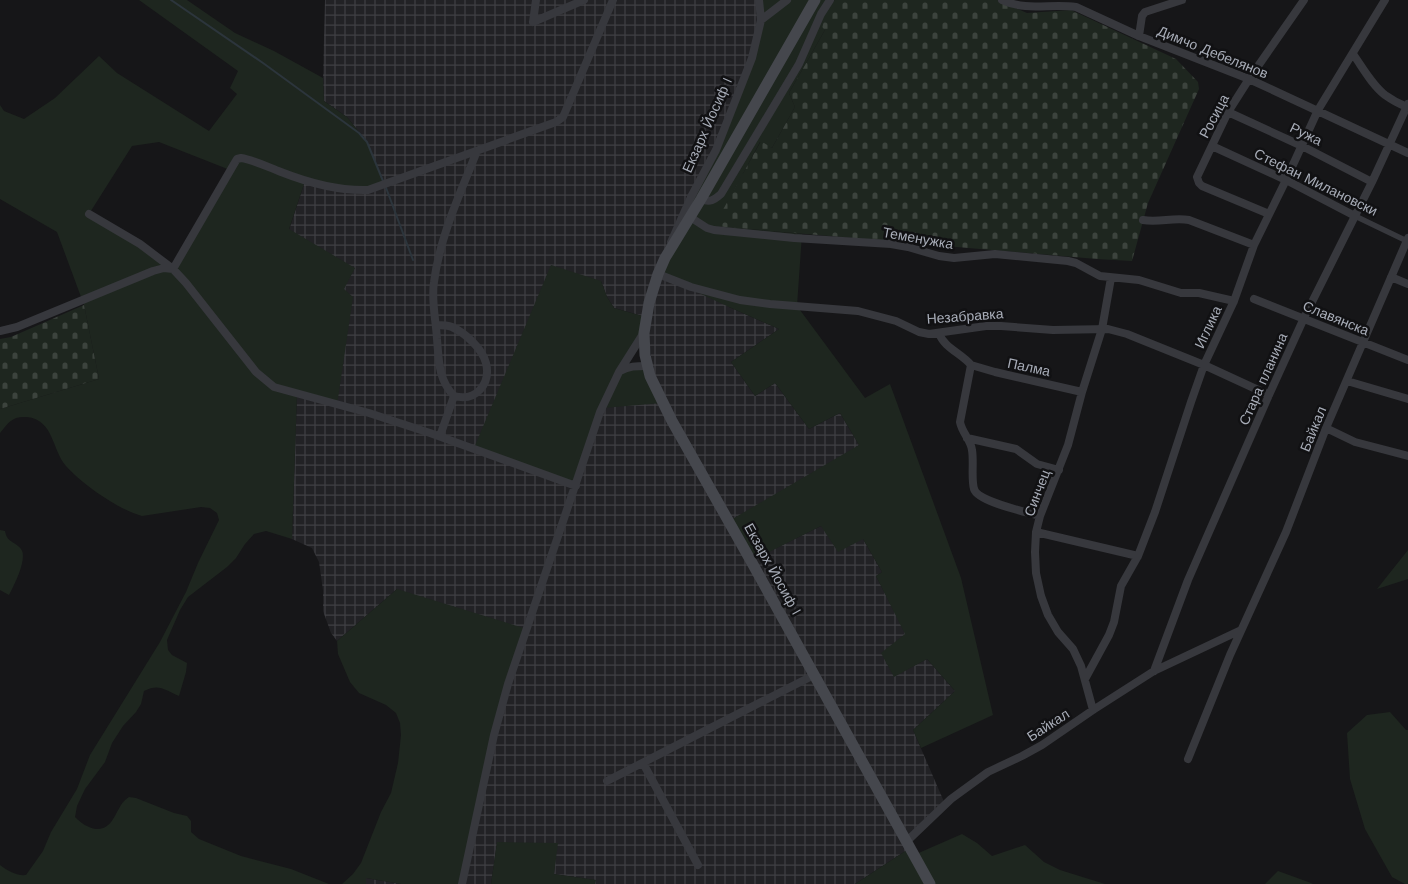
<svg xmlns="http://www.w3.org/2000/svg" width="1408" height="884" viewBox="0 0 1408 884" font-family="'Work Sans',sans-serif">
<defs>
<pattern id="industrial-grid" width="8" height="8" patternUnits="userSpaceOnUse" patternTransform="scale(1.25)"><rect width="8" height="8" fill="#222225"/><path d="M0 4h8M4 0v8" fill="none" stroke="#3f3f43"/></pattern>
<pattern id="cemetery-stones" width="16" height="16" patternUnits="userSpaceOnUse" patternTransform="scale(1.25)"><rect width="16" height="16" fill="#1e261f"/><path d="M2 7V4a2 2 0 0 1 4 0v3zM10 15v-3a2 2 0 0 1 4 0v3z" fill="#3c433d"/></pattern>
</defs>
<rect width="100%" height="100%" fill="#161618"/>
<path fill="url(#industrial-grid)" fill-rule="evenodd" d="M 325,0 L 759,0 L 760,3 L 729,307 L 779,329 L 731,362 L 755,396 L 775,383 L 809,429 L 840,413 L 859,445 L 752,560 L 821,526 L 863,539 L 882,572 L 876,576 L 906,634 L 894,676 L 927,659 L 955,691 L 913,730 L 945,804 L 906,841 L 910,848 L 855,884 L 595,884 L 595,880 L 554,874 L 557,843 L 497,843 L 491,884 L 462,884 L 397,589 L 337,641 L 331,633 L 323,611 L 323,590 L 319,562 L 312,548 L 292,539 L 297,394 L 348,279 L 289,230 L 305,181 L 384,184 L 367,142 L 347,117 L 324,101 L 323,78 ZM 601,281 L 607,297 L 614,308 L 646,317 L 655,387 L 603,408 Z
M 366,878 L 401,884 L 366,884 Z"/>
<path fill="#1e261f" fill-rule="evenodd" d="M 139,0 L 187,0 L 235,33 L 274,51 L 323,78 L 324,101 L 347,117 L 367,142 L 384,184 L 368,190 L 305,181 L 289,229 L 355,268 L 344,289 L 353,297 L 337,405 L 297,395 L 292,539 L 266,531 L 254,534 L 245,544 L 236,558 L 227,567 L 188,597 L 180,610 L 167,640 L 168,650 L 172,655 L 187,663 L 186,672 L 179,696 C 165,690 159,683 144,691 L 141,704 L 136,712 L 123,726 L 112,743 L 105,762 L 85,789 L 77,806 L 75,817 C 81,823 88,828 96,829 C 116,830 115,805 129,797 L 136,798 L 174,813 L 187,816 L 191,821 L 191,832 L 199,839 L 241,856 L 291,869 L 329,884 L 0,884 L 0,865 C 8,871 16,876 26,875 L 43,851 L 51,832 L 77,789 L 90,755 L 160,642 L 186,592 L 198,563 L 219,520 L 217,513 L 210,508 L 201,507 L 142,516 C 119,510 82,484 66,466 C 52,450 54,420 27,417 C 12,416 9,422 0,433 L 0,409 L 99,379 L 84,305 L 57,232 L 0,199 L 0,105 L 4,111 L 24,119 L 55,98 L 99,56 L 117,73 L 209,131 L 237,94 L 230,88 L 238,71 ZM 159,142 L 230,170 L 173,269 L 89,214 L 132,146 Z
M 759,0 L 835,0 L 830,6 L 825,30 L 789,93 L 795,107 L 772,148 L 760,142 L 715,226 L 802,234 L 797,306 L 865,398 L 890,384 L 961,578 L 993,715 L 921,748 L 913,730 L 955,691 L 927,659 L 894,677 L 881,653 L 905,634 L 876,576 L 882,572 L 863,539 L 838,552 L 821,526 L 751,561 L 729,521 L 859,445 L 840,413 L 809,429 L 775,383 L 755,396 L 731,362 L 779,329 L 729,307 L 658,274 L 716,150 L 757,38 Z
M 551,265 L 601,281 L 607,297 L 614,308 L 646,317 L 644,333 L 619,371 L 647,366 L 662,403 L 603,408 L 576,486 L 474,448 Z
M 0,530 L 5,531 C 7,543 15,541 21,549 C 28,558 14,586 9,595 L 0,590 Z
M 1408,550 L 1408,579 L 1377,589 Z
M 397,589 L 527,629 L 508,684 L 462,884 L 401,884 L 366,878 L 366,884 L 342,884 L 353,874 L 361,863 L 381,812 L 391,793 L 398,763 L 401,735 L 400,723 L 396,713 L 386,705 L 359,693 L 350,682 L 338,654 L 337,641 Z
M 1390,712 L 1406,730 L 1408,730 L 1408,884 L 1405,884 L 1392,877 L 1365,829 L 1350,779 L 1347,733 L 1367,715 Z
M 962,834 L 977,843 L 992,856 L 1025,845 L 1044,862 L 1060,870 L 1105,884 L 855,884 L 910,848 L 914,855 Z
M 497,842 L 558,843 L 554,874 L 596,880 L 595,884 L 491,884 Z
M 1278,871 L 1311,883 L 1313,884 L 1265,884 Z"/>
<path fill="url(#cemetery-stones)" d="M 835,0 L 997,0 L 1027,13 L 1071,10 L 1176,59 L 1198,82 L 1199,89 L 1148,203 L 1132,261 L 1097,259 L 714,226 L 761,141 L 772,148 L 795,107 L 789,93 L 825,30 L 822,27 L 830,6 Z
M 84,305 L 99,379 L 0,409 L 0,339 L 11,337 Z"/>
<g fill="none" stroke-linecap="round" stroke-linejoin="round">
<path stroke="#2c353c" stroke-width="2" d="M 171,0 L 263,63 L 359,133 L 367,142 L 383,181
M 385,185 L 413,260"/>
<path stroke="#37383d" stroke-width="5.5" d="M 1355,216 L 1407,241"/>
<path stroke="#37383d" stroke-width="8" d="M 1002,0 C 1029,12 1049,3 1076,7 L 1139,36 L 1249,79 L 1408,153
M 761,20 L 787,0
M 533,22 L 584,0
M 533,22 L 536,0
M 1139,36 L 1142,16 L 1145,12 L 1182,0
M 1353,54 C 1363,68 1372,85 1385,95 C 1392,100 1399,104 1407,107
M 1228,112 L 1302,146 L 1372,182
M 1212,146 L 1286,180 L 1355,216
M 701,199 C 710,203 714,200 721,194 L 799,64 L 821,14 L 830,0
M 89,214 L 140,244 L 173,269 L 234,164 L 237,159 L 241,158 C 254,160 268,167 281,172 C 309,183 338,191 368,190 L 556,122 L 563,117 L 613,0
M 1269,214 L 1202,186 L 1199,183 L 1197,177 L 1228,112 L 1249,79 L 1304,0
M 690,217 L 707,228 L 714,230 L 794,238 L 891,244 L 908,247 L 939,256 L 954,258 L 995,254 L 1068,261 L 1076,263 L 1100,276 L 1139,280 L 1181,293 L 1199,293 L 1234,301
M 1143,220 C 1159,223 1173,217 1189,220 L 1254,245
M 671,242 L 691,197 L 716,150 L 752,58 L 761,20 L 759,0
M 658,274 L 691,287 L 740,300 L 770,304 L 858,311 L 896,321 L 919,332 L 929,334 L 986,326 L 1001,326 L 1053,330 L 1108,329 L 1127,334 L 1204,365 L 1269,395
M 1391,277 L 1408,284
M 1254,299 L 1408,360
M 436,325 C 442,325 447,325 452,327 C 465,333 482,348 486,363 C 491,384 476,402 454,396
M 0,331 L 17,327 L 153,271 L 164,268 L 173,269 L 186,283 L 256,372 L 274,387 L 369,413 L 430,433 L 576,486
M 939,333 C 944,348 961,353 971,365 L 960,422 C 962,433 971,440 972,450 C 974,462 971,478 974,489 C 978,502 1027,512 1040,516
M 971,365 L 995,372 L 1082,392
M 620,371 C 629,366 636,366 647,366
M 1347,381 L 1408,399
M 1326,428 L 1355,442 L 1408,456
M 440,436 L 454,396 C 438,379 439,361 437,339 C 436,320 431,301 434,282 C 440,236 460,194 477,151
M 967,438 L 1016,449 L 1037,464 L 1059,470
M 1036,532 L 1138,556
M 1154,671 L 1188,580 L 1269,395 L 1304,318 L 1372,182 L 1408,104
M 1085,679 L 1109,635 L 1114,622 L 1121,586 L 1138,556 L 1155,512 L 1191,402 L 1204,365 L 1234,301 L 1254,245 L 1286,180 L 1318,110 L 1385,0
M 1093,710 L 1081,666 L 1073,649 L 1058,632 L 1048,615 L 1041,596 L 1036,573 L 1035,552 L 1036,532 L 1040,516 L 1068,445 L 1082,392 L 1102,329 L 1111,278
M 1188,759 L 1230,655 L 1286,532 L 1326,428 L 1408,238
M 643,763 L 698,865
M 607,781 L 814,675
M 906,842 L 951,799 L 988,772 L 1022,756 L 1042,745 L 1093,710 L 1154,671 L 1241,630
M 462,884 L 494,735 L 508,684 L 600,412 L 619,372 L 643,334"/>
<path stroke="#45474d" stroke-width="11" d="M 815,0 L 701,199 L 665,258 L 658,274 L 649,303 L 644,333 L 645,355 L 650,376 L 672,421 L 751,561 L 930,884"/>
</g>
<g text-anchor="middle" stroke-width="5" stroke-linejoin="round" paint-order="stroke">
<g font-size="14" fill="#a8adb8" stroke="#111113">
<text transform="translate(1213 52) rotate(22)" y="5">Димчо Дебелянов</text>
<text transform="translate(1214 116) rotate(-62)" y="5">Росица</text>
<text transform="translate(707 125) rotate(-66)" y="5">Екзарх Йосиф I</text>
<text transform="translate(1306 134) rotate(26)" y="5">Ружа</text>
<text transform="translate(1316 182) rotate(26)" y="5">Стефан Милановски</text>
<text transform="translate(918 238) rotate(10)" y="5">Теменужка</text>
<text transform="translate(965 316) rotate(-4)" y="5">Незабравка</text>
<text transform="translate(1336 318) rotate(22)" y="5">Славянска</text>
<text transform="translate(1208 327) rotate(-65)" y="5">Иглика</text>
<text transform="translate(1029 367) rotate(12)" y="5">Палма</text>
<text transform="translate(1263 379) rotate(-66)" y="5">Стара планина</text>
<text transform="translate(1313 429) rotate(-68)" y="5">Байкал</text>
<text transform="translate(1037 493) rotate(-69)" y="5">Синчец</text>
<text transform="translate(773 569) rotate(61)" y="5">Екзарх Йосиф I</text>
<text transform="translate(1048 725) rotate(-33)" y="5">Байкал</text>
</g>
</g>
</svg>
